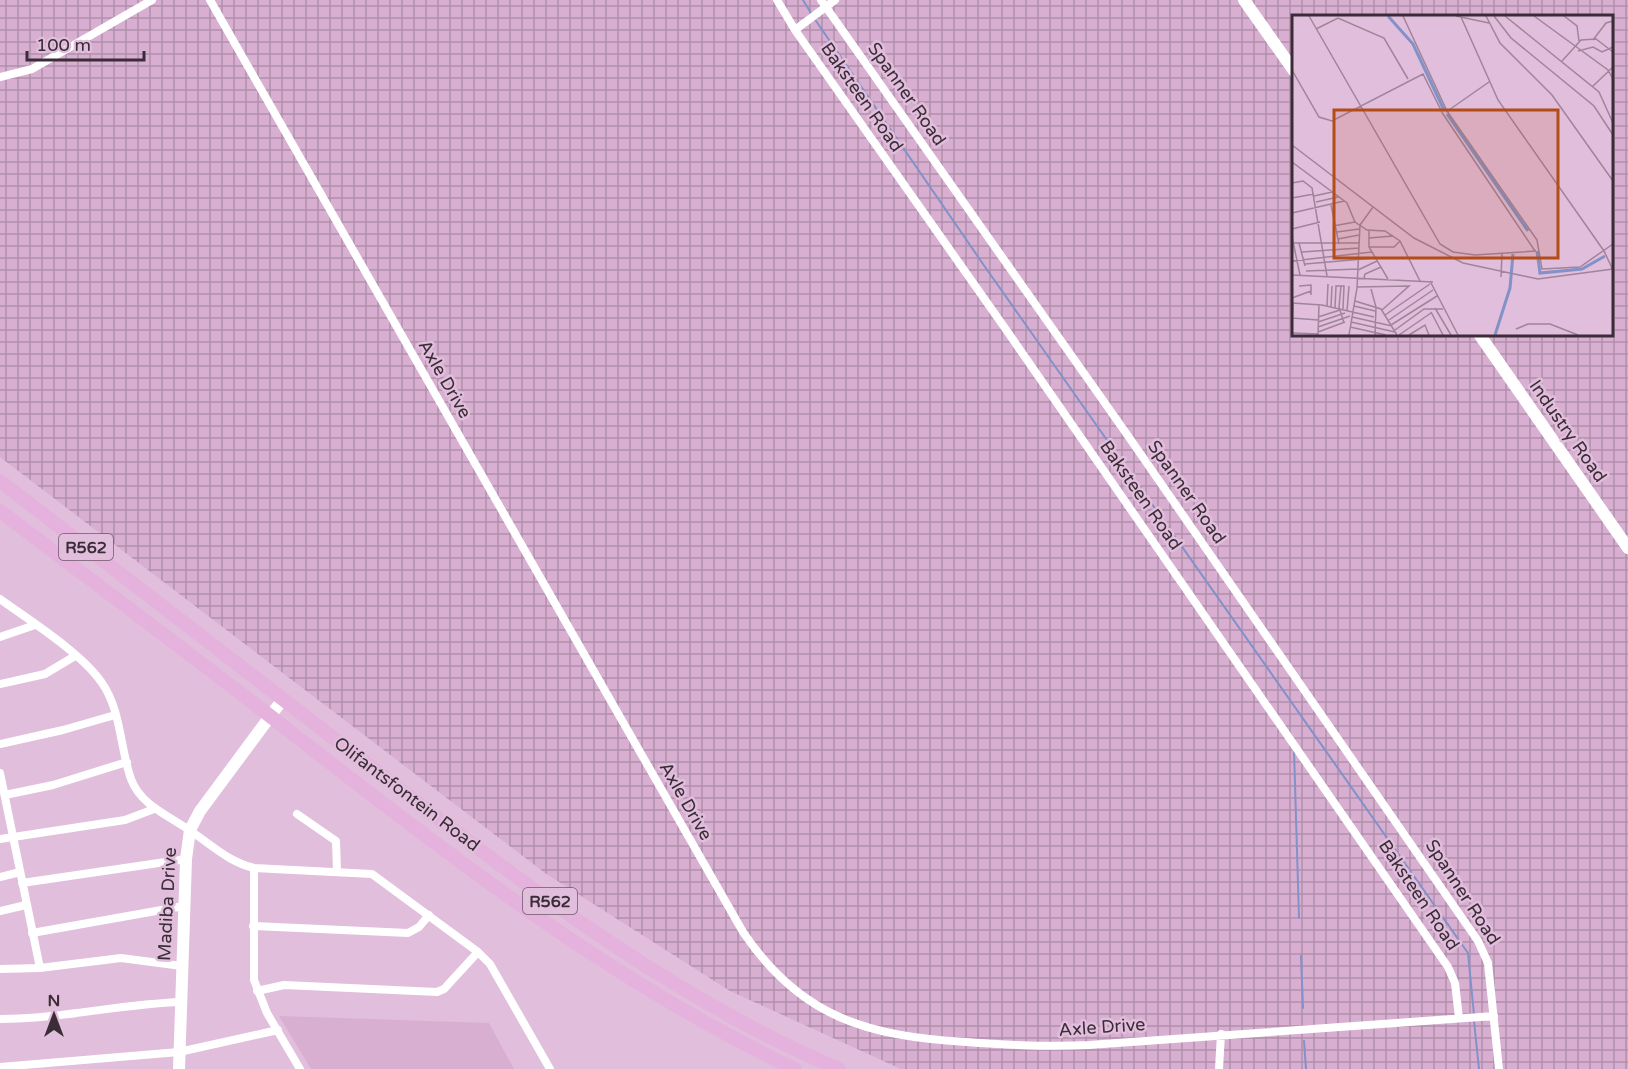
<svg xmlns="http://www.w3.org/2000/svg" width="1628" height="1069" viewBox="0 0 1628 1069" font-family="'Varela Round',sans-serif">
<defs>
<pattern id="industrial-grid" width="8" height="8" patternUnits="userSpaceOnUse" patternTransform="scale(1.5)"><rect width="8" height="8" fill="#d8afd1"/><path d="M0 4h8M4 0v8" fill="none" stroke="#b08fab"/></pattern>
</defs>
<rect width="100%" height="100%" fill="#e1bedb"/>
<path fill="#d8afd1" d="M 279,1016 L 489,1023 L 514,1069 L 311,1069 Z"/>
<path fill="url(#industrial-grid)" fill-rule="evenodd" d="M 0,0 L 1628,0 L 1628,1069 L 901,1069 L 730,991 L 545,873 L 0,457 ZM 1294,16 L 1612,16 L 1612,334 L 1294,334 Z"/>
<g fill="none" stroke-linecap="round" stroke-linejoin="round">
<path stroke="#8291c8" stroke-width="2" d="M 803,0 L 811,13
M 814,18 L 983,264 L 1468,953 L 1474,1015
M 1294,750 L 1299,918
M 1301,956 L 1303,1008
M 1474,1021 L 1479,1069
M 1304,1041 L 1306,1069"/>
<path stroke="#fff" stroke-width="8" d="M 210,0 L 743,932 C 801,1018 868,1036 966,1042 C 1007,1045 1048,1047 1089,1045 L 1494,1016
M 777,0 L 795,30 L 1007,331 L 1448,967 L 1455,983 L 1459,1018
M 821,0 L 1126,433 L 1478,941 L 1488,963 L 1499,1069
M 795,30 L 835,0
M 0,77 L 32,69 L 152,0
M 0,599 C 29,620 83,654 102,683 C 121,710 120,748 131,779 C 141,806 170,816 192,832 C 213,846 229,862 254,868 L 372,874 L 478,952 L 490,964 L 550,1069
M 0,637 L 35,625
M 0,684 L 45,674 L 75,656
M 0,744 L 63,730 L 115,715
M 0,773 L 40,968
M 5,795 L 53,785 L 127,762
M 297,814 L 336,841 L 337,871
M 0,839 L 125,820 L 154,809
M 254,868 L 254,980 L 267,1013 L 300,1069
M 0,877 L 20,872
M 22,883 L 186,859
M 0,911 L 26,905
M 253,926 L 408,933 L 419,927 L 429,915
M 32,933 L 184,906
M 0,969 L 40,968 L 121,958 L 182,966
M 257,991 L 284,985 L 437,992 L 444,989 L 478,952
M 0,1019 C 61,1019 120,1004 181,1002
M 0,1067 L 179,1052 L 278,1030
M 1219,1069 L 1221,1034"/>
<path stroke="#fff" stroke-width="12" d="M 1244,0 L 1294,71
M 1479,334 L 1628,548
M 179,1069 L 186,859 L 190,830 L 200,811 L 283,699"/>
<path stroke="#e4b2dd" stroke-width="14" d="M 0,481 C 127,579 253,676 380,774 C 524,884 671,998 839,1069
M 0,511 C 96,584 193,656 288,730 C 449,855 610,981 795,1069"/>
</g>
<g text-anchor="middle" stroke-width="5" stroke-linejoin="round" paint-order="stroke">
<g fill="#e1bedb" stroke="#6d5869" stroke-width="1.5">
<rect x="59" y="534" width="54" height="26" rx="4.5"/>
<rect x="523" y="888" width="54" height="26" rx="4.5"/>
</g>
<g font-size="16" font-weight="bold" fill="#3b2d38">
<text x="86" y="553">R562</text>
<text x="550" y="907">R562</text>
</g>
<g font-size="18" fill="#3b2d38" stroke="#e1bedb">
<text transform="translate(907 94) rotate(55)" y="6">Spanner Road</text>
<text transform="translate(862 97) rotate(55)" y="6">Baksteen Road</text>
<text transform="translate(445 379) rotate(60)" y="6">Axle Drive</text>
<text transform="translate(1568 431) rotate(55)" y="6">Industry Road</text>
<text transform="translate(1187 492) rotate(55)" y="6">Spanner Road</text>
<text transform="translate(1141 495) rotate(55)" y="6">Baksteen Road</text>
<text transform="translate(407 794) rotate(37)" y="6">Olifantsfontein Road</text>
<text transform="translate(686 801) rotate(60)" y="6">Axle Drive</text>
<text transform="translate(1463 892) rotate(57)" y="6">Spanner Road</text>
<text transform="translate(1419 895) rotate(56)" y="6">Baksteen Road</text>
<text transform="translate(167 904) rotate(-87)" y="6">Madiba Drive</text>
<text transform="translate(1102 1027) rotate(-4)" y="6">Axle Drive</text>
</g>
</g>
<g transform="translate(1292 15)">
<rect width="321" height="321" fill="#e1bedb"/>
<path fill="none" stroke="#8291c8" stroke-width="3" d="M 96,1 L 121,29 L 152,95M 155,99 L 236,216M 245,236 L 248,258 L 290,254 L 313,241M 203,320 L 218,273 L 221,239"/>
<path fill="none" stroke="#9f849a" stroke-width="1.5" d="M 17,1 L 148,229 L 161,237 L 183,240 L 244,236M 111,1 L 155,96 L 245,225 L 250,254 L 288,252 L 321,229M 164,1 L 197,8M 194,1 L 208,28 L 260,80 L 321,166M 202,1 L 219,23 L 302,91 L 321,120M 213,1 L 307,77 L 321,108M 242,1 L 316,55 L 321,64M 272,1 L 285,11 L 287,26M 169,2 L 206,85 L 312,236 L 321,255M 24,14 L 46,3 L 92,23 L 116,64M 301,25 L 314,8 L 321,6M 286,36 L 301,32 L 310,37 L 321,32M 270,46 L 289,25 L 304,24 L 321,37M 0,55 L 27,102 L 40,106 L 131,59 L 151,99 L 243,236M 300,72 L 321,52M 154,97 L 197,67M 0,130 L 122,223 L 171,248 L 246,264 L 321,254M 0,147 L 55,188 L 63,207 L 75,215 L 93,216 L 108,226 L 128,266M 0,168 L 11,166 L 20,173 L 35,261M 22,181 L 40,177M 0,183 L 22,179M 24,187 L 46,182M 39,190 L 47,229M 0,198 L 52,186M 41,211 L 63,207M 0,214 L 28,207M 77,215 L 77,232 L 96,264M 45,217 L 67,214M 0,222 L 8,260M 77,223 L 101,221M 46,224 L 67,220M 0,228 L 67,228M 7,228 L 13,251M 77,232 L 102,232 L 108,226M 10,237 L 67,233M 0,246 L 80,237M 13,249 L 83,243M 66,255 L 85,246M 14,256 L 66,254M 0,260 L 141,267M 209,262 L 210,238M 72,263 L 73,259 L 89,252M 138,266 L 166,320M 7,271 L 19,270 L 19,280M 49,271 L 47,292 L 52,308M 65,272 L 117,271 L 90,295M 79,274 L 84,292 L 83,320M 0,283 L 19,276M 63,286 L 89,294 L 105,320M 0,288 L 30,290 L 82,302M 35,291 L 36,269M 62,291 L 83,296M 39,292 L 40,271M 43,293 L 44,271 L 52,271 L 51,294M 143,293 L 159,320M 55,296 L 57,271M 139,297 L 151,320M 93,300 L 138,269M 26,302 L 48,295M 60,302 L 100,311M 0,303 L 26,305M 97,305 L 141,275M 26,307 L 53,298M 59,307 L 103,317M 99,310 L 145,281M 26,312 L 58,301M 58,312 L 94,320M 0,313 L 1,288M 224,314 L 236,309 L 258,309 L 286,320M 103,315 L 132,294 L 151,294M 26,317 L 53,307M 0,318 L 26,319M 26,320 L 27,289M 57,320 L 65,273 L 68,210 L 81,192M 107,320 L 139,298M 117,320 L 133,310 L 137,320"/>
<path fill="#b44c19" fill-opacity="0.15" stroke="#b44c19" stroke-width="3" d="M 42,95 L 266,95 L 266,243 L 42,243 Z"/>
<rect width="321" height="321" fill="none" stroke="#3b2d38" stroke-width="3"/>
</g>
<g transform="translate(54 1015)" stroke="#e1bedb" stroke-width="4.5" paint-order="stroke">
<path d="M0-4.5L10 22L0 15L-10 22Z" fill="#3b2d38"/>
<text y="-9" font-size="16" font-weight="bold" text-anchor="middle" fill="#3b2d38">N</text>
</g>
<path d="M27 51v9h117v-9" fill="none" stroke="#3b2d38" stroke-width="3"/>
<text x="36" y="51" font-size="18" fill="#3b2d38" stroke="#e1bedb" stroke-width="4.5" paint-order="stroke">100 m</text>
</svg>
